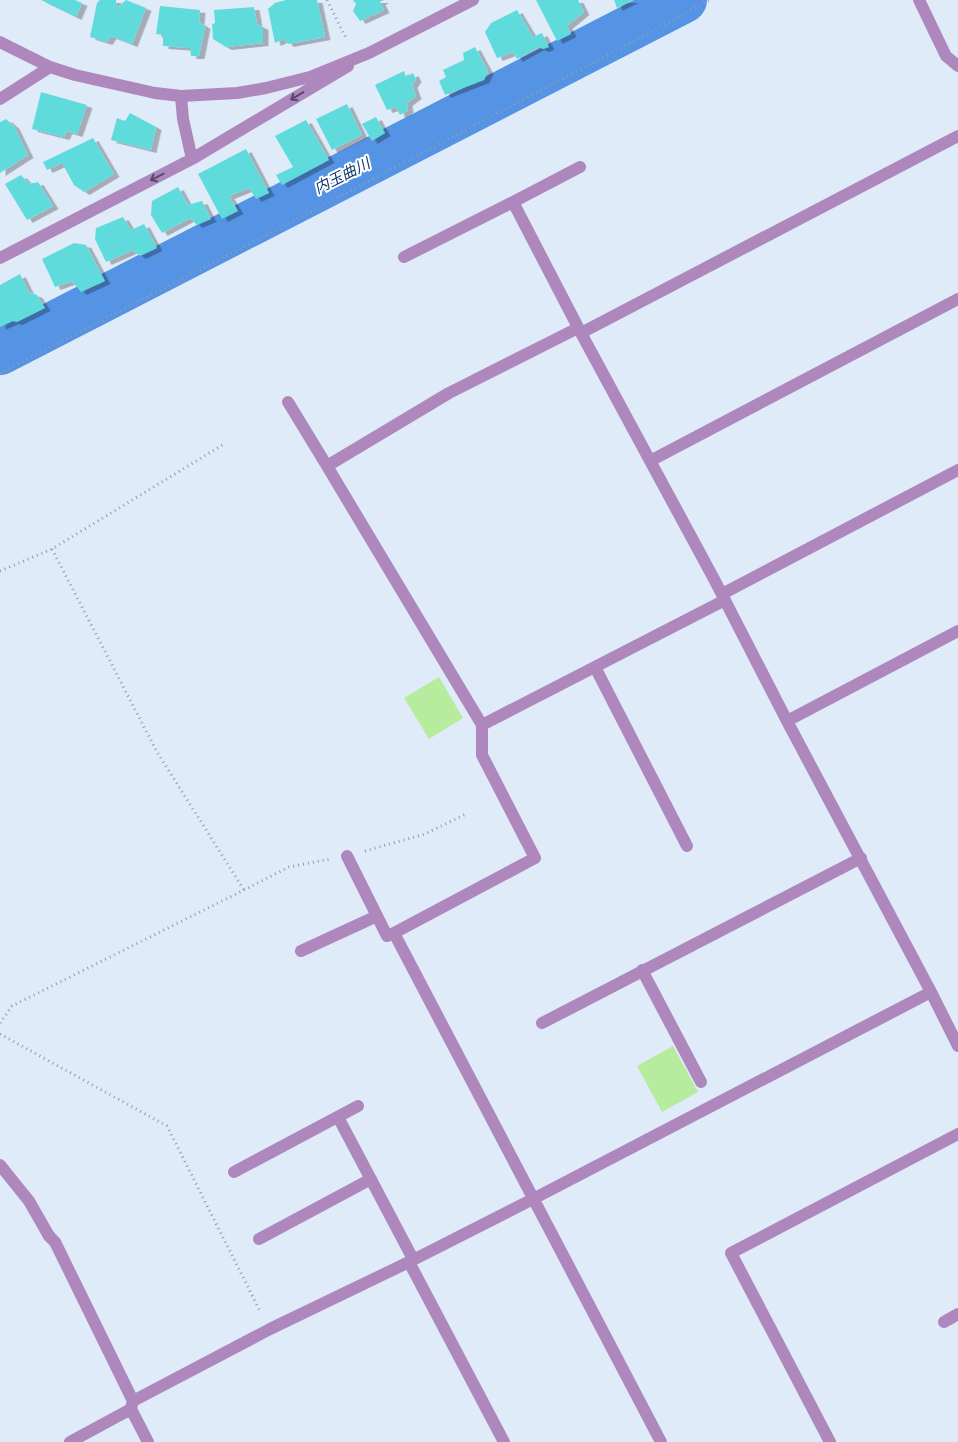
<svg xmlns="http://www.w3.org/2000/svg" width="958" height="1442" viewBox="0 0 958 1442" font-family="'Roboto Condensed','Noto Sans JP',sans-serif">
<defs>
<filter id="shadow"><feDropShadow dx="5.5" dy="3" stdDeviation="0" flood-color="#0004"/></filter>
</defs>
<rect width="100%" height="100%" fill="#e0ebf9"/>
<path fill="#b7eb9e" d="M 439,677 L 463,718 L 429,739 L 404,698 Z
M 673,1046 L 698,1092 L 662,1112 L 637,1066 Z"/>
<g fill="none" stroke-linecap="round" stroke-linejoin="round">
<path stroke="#5593e4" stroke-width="46" d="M 0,352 L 684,0"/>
</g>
<path fill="#60dbdc" filter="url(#shadow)" d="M 41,0 L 75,0 L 82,3 L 76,17 Z
M 100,0 L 116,0 L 117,8 L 126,0 L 146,8 L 132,44 L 111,36 L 107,42 L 90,37 L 97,3 Z
M 286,0 L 317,0 L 325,37 L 288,44 L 284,39 L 275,43 L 268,9 L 275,3 Z
M 353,0 L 384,0 L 380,2 L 384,10 L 360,21 L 353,11 L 356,4 Z
M 536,0 L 578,0 L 584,12 L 567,26 L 571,34 L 557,41 Z
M 614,0 L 633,0 L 617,8 Z
M 160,6 L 200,10 L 199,22 L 205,26 L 199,56 L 191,56 L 190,48 L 163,46 L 163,35 L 156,34 Z
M 254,7 L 257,24 L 263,27 L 263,43 L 226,47 L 213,39 L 212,24 L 215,23 L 214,10 Z
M 517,10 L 533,37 L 542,33 L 549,47 L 543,49 L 539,47 L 517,59 L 513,52 L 497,58 L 485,32 L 491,23 Z
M 475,47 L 488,71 L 484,80 L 445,95 L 439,81 L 446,77 L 443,70 L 464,60 L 463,53 Z
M 404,71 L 406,77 L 413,73 L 416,79 L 412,85 L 416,96 L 407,103 L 408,110 L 400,115 L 396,107 L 387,110 L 375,85 Z
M 41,92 L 87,105 L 77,134 L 67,131 L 64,137 L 32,129 Z
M 347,104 L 362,135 L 332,150 L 316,119 Z
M 130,113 L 156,127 L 151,150 L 111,140 L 117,118 L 125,121 Z
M 376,117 L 385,133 L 372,141 L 362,124 Z
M 6,119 L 14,126 L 28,155 L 0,173 L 0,122 Z
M 306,120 L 329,160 L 282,185 L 276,175 L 293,167 L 275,136 Z
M 93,138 L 114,174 L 84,192 L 74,185 L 62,163 L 47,170 L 43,162 Z
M 246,149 L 269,193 L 256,199 L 249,188 L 229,196 L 238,211 L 222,219 L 198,174 Z
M 21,175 L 29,184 L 38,182 L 53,206 L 27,220 L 5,184 Z
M 178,187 L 188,205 L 202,201 L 211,219 L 197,225 L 190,218 L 162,233 L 151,215 L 152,201 Z
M 123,217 L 131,230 L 144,224 L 157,248 L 140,256 L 133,250 L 106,262 L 95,239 L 96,228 Z
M 74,243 L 86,245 L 105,281 L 81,292 L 72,281 L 55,287 L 42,259 Z
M 20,274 L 29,292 L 37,295 L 45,308 L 17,322 L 13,321 L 0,327 L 0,285 Z"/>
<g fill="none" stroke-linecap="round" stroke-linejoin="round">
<path stroke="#919cae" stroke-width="3" stroke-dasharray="1 4" stroke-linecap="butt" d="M 327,0 L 347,40
M 0,373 L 265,236 L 685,14 L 706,1 L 711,0
M 52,549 L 157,752 L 244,890
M 0,571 L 52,549 L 224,444
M 365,851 L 425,834 L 466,814
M 0,1023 L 12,1006 L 244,890 L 289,867 L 330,859
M 0,1034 L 167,1126 L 261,1313"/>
<path stroke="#ae87bd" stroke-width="12" d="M 49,1236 L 55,1242 L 133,1401 L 131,1408
M 133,1401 L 270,1329 L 409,1262"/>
<path stroke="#ae87bd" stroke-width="12" d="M 919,0 L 946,56 L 958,66
M 181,96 L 183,119 L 192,159
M 0,99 L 50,67
M 580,167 L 513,202 L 581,333 L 714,579 L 787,721 L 931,992 L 958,1046
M 404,257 L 513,202
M 0,258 L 192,159 L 348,66
M 581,333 L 958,136
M 288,402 L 327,466
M 650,461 L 958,299
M 722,594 L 958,470
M 595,667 L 687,846
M 787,721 L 958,631
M 482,725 L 327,466 L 449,393 L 578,328
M 347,856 L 387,936 L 394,933
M 301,951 L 377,916
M 642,970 L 701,1082
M 542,1023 L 861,858
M 338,1117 L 413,1259
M 0,1165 L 29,1201 L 49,1236
M 234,1172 L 358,1106
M 259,1239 L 371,1179
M 944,1322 L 958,1314
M 70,1442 L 131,1409 L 148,1442
M 504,1442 L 409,1262 L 533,1199 L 931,992
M 661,1442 L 394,933 L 535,858 L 482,755 L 482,725 L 725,600
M 830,1442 L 731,1253 L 958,1134"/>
<path stroke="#ae87bd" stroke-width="12" d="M 0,42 L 50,67 L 75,75 L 155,93 L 181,96 L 237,93 L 266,88 L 310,77 L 369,53 L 473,0"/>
</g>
<defs><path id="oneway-shaft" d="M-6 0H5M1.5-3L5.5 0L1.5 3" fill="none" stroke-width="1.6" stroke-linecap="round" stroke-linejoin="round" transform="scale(1.25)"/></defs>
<g stroke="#574970">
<use href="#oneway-shaft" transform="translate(297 96) rotate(149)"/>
<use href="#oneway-shaft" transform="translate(157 177) rotate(153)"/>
</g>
<g text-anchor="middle" stroke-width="4" stroke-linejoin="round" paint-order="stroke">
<g font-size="15" font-style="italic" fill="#0f396d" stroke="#fff">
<text transform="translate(342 176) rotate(-27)" y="5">内玉曲川</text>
</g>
</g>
</svg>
